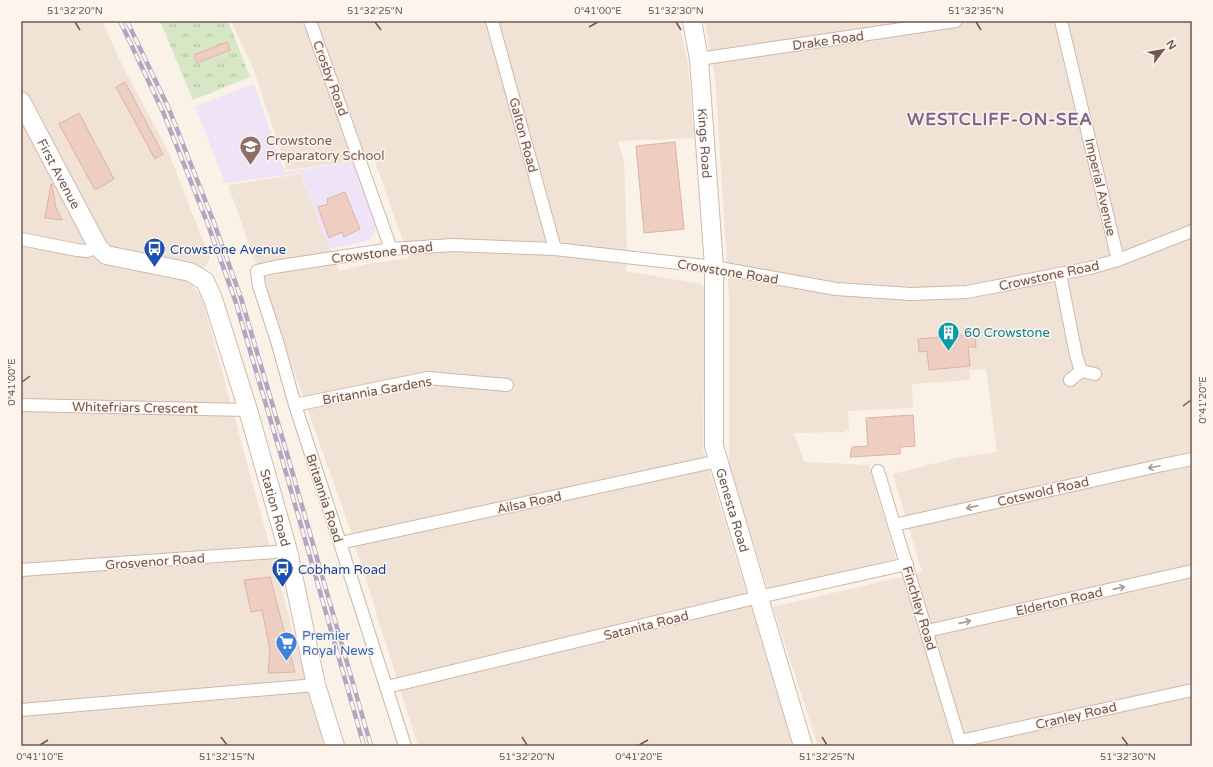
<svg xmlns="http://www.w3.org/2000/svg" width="1213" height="767" viewBox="0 0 1213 767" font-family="'Varela Round',sans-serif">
<defs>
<pattern id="grass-tufts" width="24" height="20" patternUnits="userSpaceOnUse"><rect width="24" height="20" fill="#d7e7c6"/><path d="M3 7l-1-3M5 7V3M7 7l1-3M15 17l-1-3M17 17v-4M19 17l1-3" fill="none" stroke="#b3bea3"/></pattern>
</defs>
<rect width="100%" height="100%" fill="#faf1e7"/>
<path fill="#f1e2d6" d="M 21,21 L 102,21 L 123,67 L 168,151 L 210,259 L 193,286 L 202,298 L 324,746 L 21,746 Z
M 231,21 L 679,21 L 688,65 L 694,138 L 618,141 L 624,162 L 627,247 L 626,271 L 701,284 L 705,288 L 703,450 L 747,594 L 797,746 L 418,746 L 350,529 L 228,185 L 300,174 L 339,271 L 372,263 L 409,258 L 374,159 L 287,170 L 254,70 Z
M 705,21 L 1192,21 L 1192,746 L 818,746 L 773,607 L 922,572 L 893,474 L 956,458 L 997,452 L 986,369 L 969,370 L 970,380 L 912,384 L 913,408 L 848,411 L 849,429 L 844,432 L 794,433 L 804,462 L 869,465 L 896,559 L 768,589 L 729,463 L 729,295 L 715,78 Z"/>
<path fill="#eee3f7" d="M 254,84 L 285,172 L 353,162 L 376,222 L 374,234 L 369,240 L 329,249 L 301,173 L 225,183 L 195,106 Z"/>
<path fill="url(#grass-tufts)" d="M 160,21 L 228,21 L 250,77 L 193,100 Z"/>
<path fill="#edcec1" stroke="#deb3a3" d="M 227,42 L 230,50 L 197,63 L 194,55 Z
M 125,82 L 163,154 L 155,159 L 116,87 Z
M 79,113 L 114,179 L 95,190 L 59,124 Z
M 675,142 L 684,229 L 644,233 L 636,146 Z
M 51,184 L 52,184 L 56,208 L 62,220 L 45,218 Z
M 345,192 L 360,229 L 344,237 L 342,232 L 329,238 L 318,207 L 328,204 L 327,199 Z
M 975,334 L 976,347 L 968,347 L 970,366 L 929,370 L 927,351 L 919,352 L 918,339 Z
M 913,415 L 915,446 L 900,447 L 900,454 L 850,457 L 852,447 L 868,446 L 866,418 Z
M 270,577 L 295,672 L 268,673 L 270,650 L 262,610 L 251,612 L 244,580 Z"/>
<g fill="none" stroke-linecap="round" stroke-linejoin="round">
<defs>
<path id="street" d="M 310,21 L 391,249
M 492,21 L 555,249
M 1061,21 L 1118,260
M 699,59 L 956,21
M 21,239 L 77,250 L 87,251 L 98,247
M 1060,274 L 1076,355 L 1081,371 L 1095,374
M 1070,380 L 1081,371
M 21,405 L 248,410
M 295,405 L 428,378 L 507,385
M 878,471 L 961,746
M 894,525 L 1158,466 L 1192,459
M 340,543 L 718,461
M 21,570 L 288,551
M 927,631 L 1192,571
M 387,687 L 759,597 L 907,564
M 21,710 L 316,685
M 960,741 L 1192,690
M 405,746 L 340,543 L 295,405 L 277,341 L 259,286 L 257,271 L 274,267 L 391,249 L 453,245 L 555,249 L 714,267 L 836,289 L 911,294 L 967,292 L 1090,268 L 1118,260 L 1192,231"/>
<g id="secondary">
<path id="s1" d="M 692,21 L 699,59 L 714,267 L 714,446 L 803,746"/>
<path id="s2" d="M 21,101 L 98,247 L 106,255 L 190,272 L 205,281 L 213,299 L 248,410 L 288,551 L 316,685 L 335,746"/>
</g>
</defs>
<use href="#street" stroke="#cbb8ae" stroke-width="14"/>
<use href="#secondary" stroke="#d0baaf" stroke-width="20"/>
<use href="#street" stroke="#fff" stroke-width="12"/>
<use href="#secondary" stroke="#fff" stroke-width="18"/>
<defs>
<path id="rail" d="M 120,21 L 163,112 L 207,222 L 235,300 L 282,459 L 364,746
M 127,21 L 169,109 L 213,220 L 241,298 L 288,457 L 371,746"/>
</defs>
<use href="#rail" stroke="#b3a6c3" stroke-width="4.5"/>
<use href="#rail" stroke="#fdf5ed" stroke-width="3" stroke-dasharray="9" stroke-linecap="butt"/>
</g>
<defs><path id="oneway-shaft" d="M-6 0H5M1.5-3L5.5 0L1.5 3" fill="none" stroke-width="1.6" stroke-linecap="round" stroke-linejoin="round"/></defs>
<g stroke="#aa9a95">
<use href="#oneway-shaft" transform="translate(1154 467) rotate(168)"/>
<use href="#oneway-shaft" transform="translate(972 507) rotate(167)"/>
<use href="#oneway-shaft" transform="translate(1119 588) rotate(-13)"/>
<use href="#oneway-shaft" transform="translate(965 622) rotate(-13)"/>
</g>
<path fill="none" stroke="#72574e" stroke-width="1.5" d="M 75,22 L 80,30M 375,22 L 381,30M 676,22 L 681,30M 976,22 L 981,30M 589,27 L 598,22M 22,382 L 30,376M 1183,406 L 1191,400M 221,737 L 227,745M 522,737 L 527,745M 822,737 L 827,745M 1122,737 L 1128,745M 40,745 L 48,740M 639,745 L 648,740"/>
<defs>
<symbol id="school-pin" viewBox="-11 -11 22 30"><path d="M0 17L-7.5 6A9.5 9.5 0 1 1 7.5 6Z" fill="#8d6e63" stroke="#fdf5ed"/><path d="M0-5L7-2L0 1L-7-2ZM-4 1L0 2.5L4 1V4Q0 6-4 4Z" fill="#fff"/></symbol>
<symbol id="bus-pin" viewBox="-11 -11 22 30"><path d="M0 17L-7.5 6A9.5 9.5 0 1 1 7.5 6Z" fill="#1a4fb4" stroke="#fdf5ed"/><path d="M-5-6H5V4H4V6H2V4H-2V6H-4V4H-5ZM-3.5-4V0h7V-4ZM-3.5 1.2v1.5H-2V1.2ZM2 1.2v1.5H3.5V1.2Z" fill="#fff"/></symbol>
<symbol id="building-pin" viewBox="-11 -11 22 30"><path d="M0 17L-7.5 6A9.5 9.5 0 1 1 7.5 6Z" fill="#0f9aa8" stroke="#fdf5ed"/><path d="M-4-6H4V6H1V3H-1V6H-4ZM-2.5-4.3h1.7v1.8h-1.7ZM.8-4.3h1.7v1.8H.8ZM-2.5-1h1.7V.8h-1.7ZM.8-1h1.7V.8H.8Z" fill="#fff"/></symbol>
<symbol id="supermarket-pin" viewBox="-11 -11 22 30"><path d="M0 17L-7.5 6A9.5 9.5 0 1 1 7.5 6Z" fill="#3f7fe0" stroke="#fdf5ed"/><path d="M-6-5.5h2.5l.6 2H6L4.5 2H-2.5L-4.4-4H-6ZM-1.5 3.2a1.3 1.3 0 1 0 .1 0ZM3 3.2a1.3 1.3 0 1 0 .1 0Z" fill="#fff"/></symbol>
</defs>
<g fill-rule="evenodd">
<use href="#school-pin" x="238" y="134" width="25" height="34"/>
<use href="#bus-pin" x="142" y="236" width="25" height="34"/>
<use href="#building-pin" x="936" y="320" width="25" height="34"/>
<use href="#bus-pin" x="270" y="556" width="25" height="34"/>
<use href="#supermarket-pin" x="274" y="630" width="25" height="34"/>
</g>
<g text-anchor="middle" stroke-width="3" stroke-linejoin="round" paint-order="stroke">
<g font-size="13" fill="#72574e" stroke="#fdf5ed">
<text transform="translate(828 40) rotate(-8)" y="5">Drake Road</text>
<text transform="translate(331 78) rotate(70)" y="5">Crosby Road</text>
<text transform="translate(524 135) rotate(75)" y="5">Galton Road</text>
<text dy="5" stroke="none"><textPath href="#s1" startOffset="123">Kings Road</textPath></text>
<text dy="5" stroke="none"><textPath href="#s2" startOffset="82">First Avenue</textPath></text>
<text transform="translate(1101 187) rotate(77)" y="5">Imperial Avenue</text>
<text transform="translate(382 252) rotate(-7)" y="5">Crowstone Road</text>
<text transform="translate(728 271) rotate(9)" y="5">Crowstone Road</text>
<text transform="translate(1049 275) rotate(-12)" y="5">Crowstone Road</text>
<text transform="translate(377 390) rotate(-10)" y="5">Britannia Gardens</text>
<text transform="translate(135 407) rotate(1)" y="5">Whitefriars Crescent</text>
<text transform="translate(1043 491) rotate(-13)" y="5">Cotswold Road</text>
<text transform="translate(325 498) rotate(72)" y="5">Britannia Road</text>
<text transform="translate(529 502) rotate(-12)" y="5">Ailsa Road</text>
<text dy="5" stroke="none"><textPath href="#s2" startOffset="517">Station Road</textPath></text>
<text dy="5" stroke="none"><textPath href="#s1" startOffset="493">Genesta Road</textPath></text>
<text transform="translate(155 561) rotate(-4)" y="5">Grosvenor Road</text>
<text transform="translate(1059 601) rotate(-13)" y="5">Elderton Road</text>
<text transform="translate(920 608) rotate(73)" y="5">Finchley Road</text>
<text transform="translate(646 625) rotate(-14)" y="5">Satanita Road</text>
<text transform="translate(1076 715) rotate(-13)" y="5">Cranley Road</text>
</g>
<g font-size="13" fill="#785e54" stroke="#fdf5ed" text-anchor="start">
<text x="266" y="145">Crowstone<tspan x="266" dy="15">Preparatory School</tspan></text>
</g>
<g font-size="13" fill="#164399" stroke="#fdf5ed" text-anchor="start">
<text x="170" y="254">Crowstone Avenue</text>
<text x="298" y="574">Cobham Road</text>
</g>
<g font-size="13" fill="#0d838f" stroke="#fdf5ed" text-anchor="start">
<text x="964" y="337">60 Crowstone</text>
</g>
<g font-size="13" fill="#366cbe" stroke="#fdf5ed" text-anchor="start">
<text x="302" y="640">Premier<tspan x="302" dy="15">Royal News</tspan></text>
</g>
<g font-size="17" font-weight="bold" letter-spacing="1" fill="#7c668e" stroke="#fdf5ed">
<text x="1000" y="125">WESTCLIFF-ON-SEA</text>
</g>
</g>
<rect width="1213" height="767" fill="none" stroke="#fdf5ed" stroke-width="44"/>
<g transform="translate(1163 50) rotate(58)" stroke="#fdf5ed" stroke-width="3" paint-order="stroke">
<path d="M0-3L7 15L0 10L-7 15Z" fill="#72574e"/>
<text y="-6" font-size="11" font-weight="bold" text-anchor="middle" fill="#72574e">N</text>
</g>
<rect x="22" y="22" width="1169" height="723" fill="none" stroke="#72574e" stroke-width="1.5"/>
<g font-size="10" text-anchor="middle" fill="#72574e">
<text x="75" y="14">51°32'20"N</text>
<text x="375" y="14">51°32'25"N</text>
<text x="598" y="14">0°41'00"E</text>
<text x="676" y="14">51°32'30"N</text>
<text x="976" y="14">51°32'35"N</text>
<text transform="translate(11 382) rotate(-90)" y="4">0°41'00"E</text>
<text transform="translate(1202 400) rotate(-90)" y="4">0°41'20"E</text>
<text x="40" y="760">0°41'10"E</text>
<text x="227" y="760">51°32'15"N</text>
<text x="527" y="760">51°32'20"N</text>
<text x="639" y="760">0°41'20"E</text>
<text x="827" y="760">51°32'25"N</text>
<text x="1128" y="760">51°32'30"N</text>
</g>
</svg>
